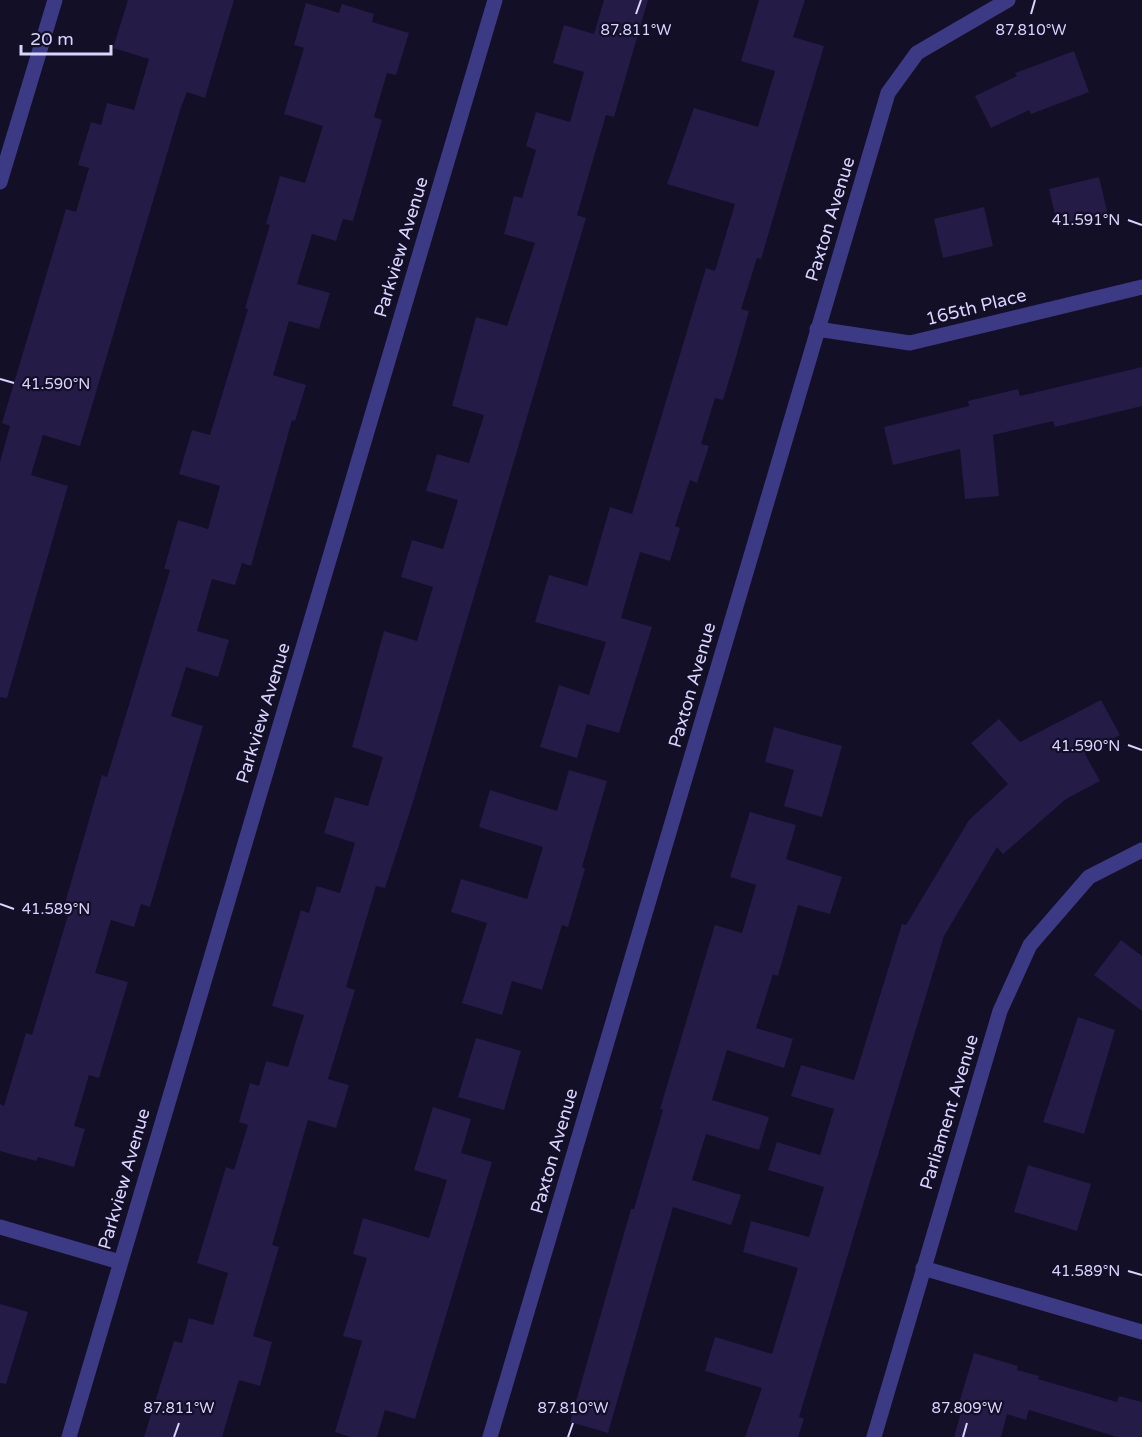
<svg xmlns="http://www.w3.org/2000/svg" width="1142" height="1437" viewBox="0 0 1142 1437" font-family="'Varela Round',sans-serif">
<rect width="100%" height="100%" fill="#130f26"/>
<path fill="#241b47" d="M 128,0 L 234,0 L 205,98 L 187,92 L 181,107 L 80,446 L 43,435 L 31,475 L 68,486 L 7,698 L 0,697 L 0,462 L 10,426 L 2,423 L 66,209 L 76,212 L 89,168 L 78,165 L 91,122 L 101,125 L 107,103 L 134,110 L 149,59 L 113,48 Z
M 604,0 L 648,0 L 614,117 L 606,115 L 577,215 L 586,218 L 413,802 L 385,888 L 376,886 L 346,987 L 355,990 L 328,1079 L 349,1085 L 336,1128 L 308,1120 L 272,1245 L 279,1247 L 253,1336 L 272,1342 L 260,1386 L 239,1380 L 222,1437 L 144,1437 L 174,1341 L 182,1343 L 189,1318 L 213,1325 L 228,1273 L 197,1263 L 226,1167 L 234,1170 L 248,1125 L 239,1122 L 250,1083 L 259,1086 L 266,1061 L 288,1067 L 304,1015 L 272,1006 L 301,910 L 309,913 L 317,886 L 340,893 L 355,843 L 324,833 L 335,797 L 368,806 L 383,757 L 352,747 L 384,631 L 417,641 L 433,587 L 401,577 L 412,540 L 443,549 L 458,500 L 426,491 L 437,454 L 469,463 L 484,415 L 452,406 L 476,317 L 507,326 L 535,243 L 504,234 L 514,196 L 522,198 L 536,150 L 526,146 L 536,112 L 570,122 L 584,72 L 553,63 L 564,25 L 594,34 Z
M 759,0 L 805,0 L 793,37 L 824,46 L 761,259 L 757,258 L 741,309 L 749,311 L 734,364 L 723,400 L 715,398 L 701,444 L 709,446 L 697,483 L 690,480 L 675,526 L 680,528 L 670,561 L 640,552 L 621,618 L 652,627 L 619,733 L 587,724 L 577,758 L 540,747 L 559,685 L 589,695 L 606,642 L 535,622 L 549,575 L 587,586 L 610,507 L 632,514 L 706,268 L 715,271 L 735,204 L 667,184 L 694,108 L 758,127 L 775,71 L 741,61 Z
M 306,3 L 339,13 L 342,4 L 374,14 L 372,22 L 409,33 L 396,75 L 387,73 L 374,117 L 382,120 L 353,221 L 343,219 L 336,241 L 312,234 L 297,284 L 330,293 L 319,329 L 289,321 L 273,375 L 306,385 L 295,421 L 292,420 L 251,566 L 242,563 L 235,585 L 212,579 L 197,631 L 229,640 L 218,677 L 186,667 L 171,716 L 203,726 L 150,907 L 141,904 L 134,927 L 111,920 L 95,973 L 128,982 L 99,1078 L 89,1075 L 74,1126 L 85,1129 L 74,1167 L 38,1157 L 36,1161 L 0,1151 L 0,1104 L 4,1106 L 26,1033 L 32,1035 L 69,912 L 63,910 L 102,775 L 107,777 L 170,570 L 164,569 L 178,520 L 208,529 L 220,486 L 179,474 L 192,430 L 210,435 L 248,309 L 245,308 L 270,225 L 266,224 L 280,176 L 305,183 L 323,126 L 284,114 L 304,48 L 294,45 Z
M 1074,51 L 1089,92 L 1031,114 L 1029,110 L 991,128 L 975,96 L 1017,76 L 1015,73 Z
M 1099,177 L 1108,215 L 1058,227 L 1049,189 Z
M 984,207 L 993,246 L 943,258 L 934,219 Z
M 1142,367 L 1142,406 L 1055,427 L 1053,421 L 993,435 L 999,496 L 965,499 L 960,449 L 893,465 L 884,427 L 969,406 L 968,401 L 1018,389 L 1020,396 Z
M 1101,700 L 1120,735 L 1085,754 L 1100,781 L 1066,799 L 1003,854 L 997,847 L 944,936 L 799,1417 L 804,1419 L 798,1437 L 745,1437 L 762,1388 L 705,1371 L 715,1337 L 772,1354 L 781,1324 L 798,1268 L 743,1252 L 751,1221 L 809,1237 L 824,1187 L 768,1170 L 777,1142 L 820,1155 L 834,1109 L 791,1096 L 801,1065 L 854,1080 L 902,924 L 906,925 L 969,820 L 1008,784 L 971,743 L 999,719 L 1020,742 Z
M 774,727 L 842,746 L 822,817 L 784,806 L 794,770 L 765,762 Z
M 569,770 L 607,781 L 582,867 L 585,869 L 568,927 L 562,925 L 542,990 L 512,981 L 502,1015 L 462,1003 L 487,923 L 451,912 L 461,879 L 527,899 L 543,847 L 479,827 L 490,790 L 557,811 Z
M 750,812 L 796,825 L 786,859 L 842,877 L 830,914 L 798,905 L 778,976 L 773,974 L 756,1028 L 793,1039 L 784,1068 L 727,1050 L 712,1100 L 769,1117 L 759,1150 L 706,1134 L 692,1180 L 741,1195 L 731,1225 L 673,1207 L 608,1433 L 570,1422 L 631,1209 L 634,1209 L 663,1110 L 660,1109 L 715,925 L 742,933 L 756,885 L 730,877 Z
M 1121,940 L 1142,956 L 1142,1011 L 1094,975 Z
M 1078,1017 L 1115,1030 L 1084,1134 L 1043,1122 Z
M 476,1038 L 521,1051 L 504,1110 L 458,1097 Z
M 433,1107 L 471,1119 L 461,1153 L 492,1162 L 415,1419 L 385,1410 L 377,1437 L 350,1437 L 335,1432 L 362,1341 L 343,1336 L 367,1258 L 353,1254 L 363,1218 L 429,1238 L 447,1180 L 414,1170 Z
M 1028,1165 L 1091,1184 L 1077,1231 L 1014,1212 Z
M 0,1304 L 28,1312 L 6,1384 L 0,1383 Z
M 974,1353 L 1018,1366 L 1017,1370 L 1039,1376 L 1038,1379 L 1117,1402 L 1119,1396 L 1142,1402 L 1142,1437 L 1117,1437 L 1029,1410 L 1026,1420 L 1007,1414 L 1001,1437 L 954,1437 L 964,1402 L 960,1400 Z"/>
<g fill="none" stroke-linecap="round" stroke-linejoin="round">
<path stroke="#3d3a85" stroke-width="15" d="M 0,182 L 55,0
M 817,329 L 910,343 L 1142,287
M 0,1227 L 120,1262
M 923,1268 L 1142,1332
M 69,1437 L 495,0
M 490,1437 L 888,93 L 917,53 L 1008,0
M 874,1437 L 1000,1011 L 1030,945 L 1089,877 L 1142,850"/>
</g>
<path fill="none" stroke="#d9d4ff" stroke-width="2" d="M 636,14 L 641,0M 1031,14 L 1035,0M 1128,220 L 1142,225M 0,379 L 14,383M 1128,745 L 1142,750M 0,904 L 14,909M 1128,1271 L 1142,1275M 174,1437 L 179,1423M 568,1437 L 573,1423M 963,1437 L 967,1423"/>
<g text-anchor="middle" stroke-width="4.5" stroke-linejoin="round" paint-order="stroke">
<g font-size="18" fill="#d9d4ff" stroke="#130f26">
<text transform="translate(830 219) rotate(-73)" y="6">Paxton Avenue</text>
<text transform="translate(401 247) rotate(-73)" y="6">Parkview Avenue</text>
<text transform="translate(976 307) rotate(-14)" y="6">165th Place</text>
<text transform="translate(692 685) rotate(-74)" y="6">Paxton Avenue</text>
<text transform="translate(263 713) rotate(-73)" y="6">Parkview Avenue</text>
<text transform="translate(949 1112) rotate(-73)" y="6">Parliament Avenue</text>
<text transform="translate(554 1151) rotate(-74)" y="6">Paxton Avenue</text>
<text transform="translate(124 1179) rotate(-74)" y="6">Parkview Avenue</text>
</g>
</g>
<g font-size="15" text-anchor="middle" fill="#d9d4ff" stroke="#130f26" stroke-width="4.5" stroke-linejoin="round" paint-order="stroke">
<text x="636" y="35">87.811°W</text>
<text x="1031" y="35">87.810°W</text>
<text x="1086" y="225">41.591°N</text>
<text x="56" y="389">41.590°N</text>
<text x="1086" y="751">41.590°N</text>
<text x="56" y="914">41.589°N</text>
<text x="1086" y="1276">41.589°N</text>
<text x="179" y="1413">87.811°W</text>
<text x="573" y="1413">87.810°W</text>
<text x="967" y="1413">87.809°W</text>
</g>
<path d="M21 45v9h90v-9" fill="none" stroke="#d9d4ff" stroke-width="3"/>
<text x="30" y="45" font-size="18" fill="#d9d4ff" stroke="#130f26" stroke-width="4.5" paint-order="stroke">20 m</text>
</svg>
